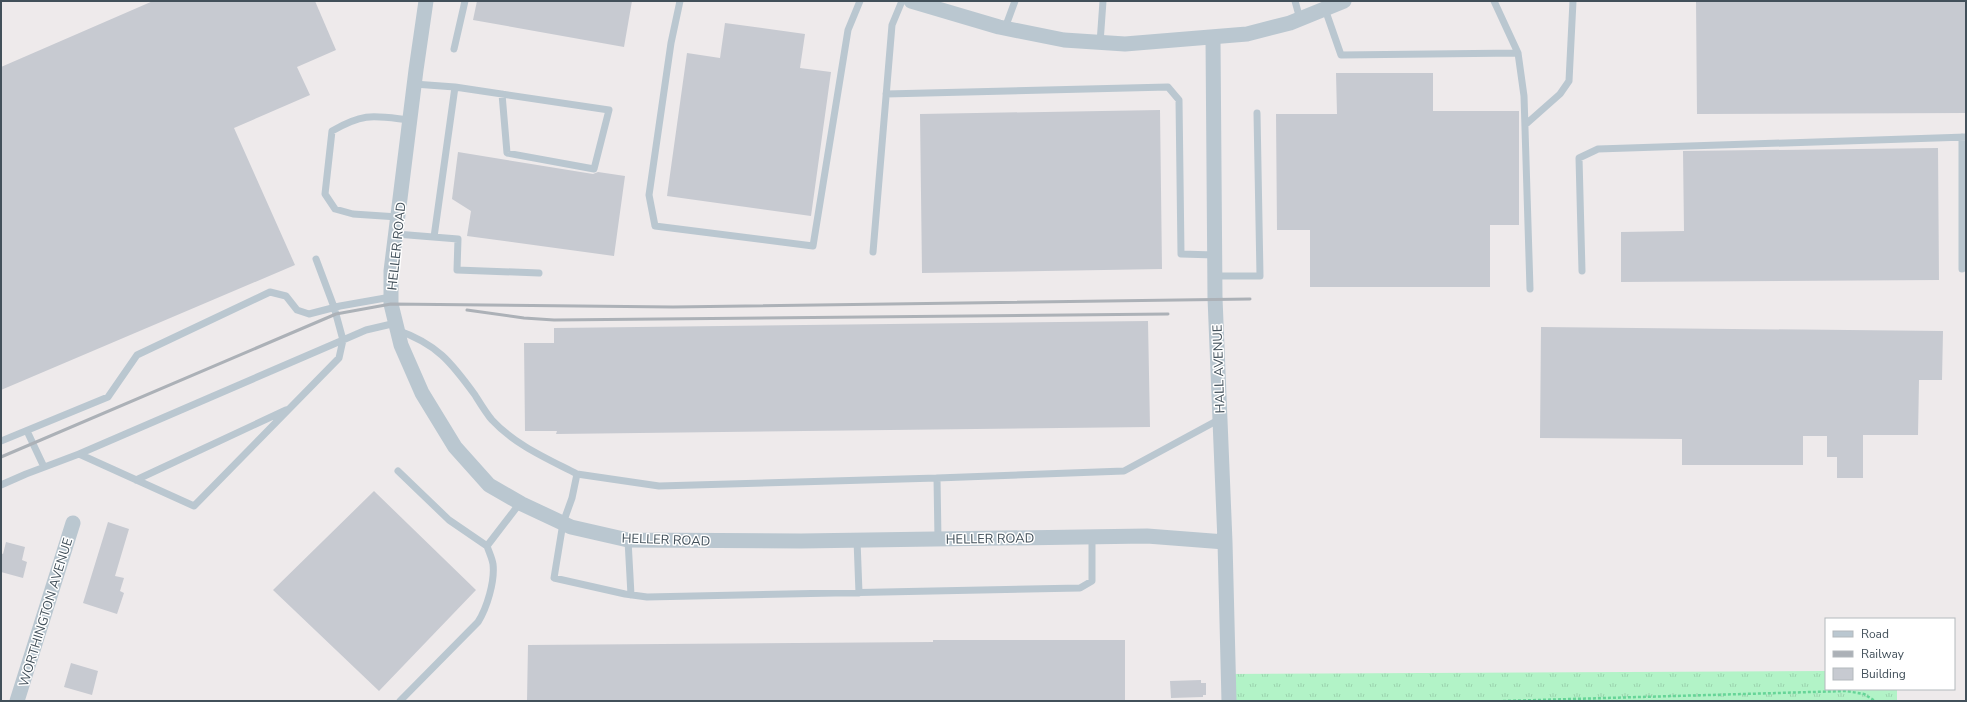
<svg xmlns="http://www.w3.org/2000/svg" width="1967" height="702" viewBox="0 0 1967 702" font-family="'Nunito Sans',sans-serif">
<defs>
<pattern id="grass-tufts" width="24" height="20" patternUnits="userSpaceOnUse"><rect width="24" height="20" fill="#b2f3c7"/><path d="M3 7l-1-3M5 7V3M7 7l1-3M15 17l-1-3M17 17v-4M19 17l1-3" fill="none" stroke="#9ad2ad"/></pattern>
</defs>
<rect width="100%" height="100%" fill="#eeeaeb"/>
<path fill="url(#grass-tufts)" d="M 1826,671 L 1826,689 L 1897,689 L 1897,701 L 1229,701 L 1228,674 Z"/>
<path fill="#c7cad1" d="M 153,1 L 315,1 L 336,50 L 297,67 L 310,95 L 234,128 L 295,265 L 1,390 L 1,67 Z
M 477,1 L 632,1 L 624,47 L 473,20 Z
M 1696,1 L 1966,1 L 1966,113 L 1697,114 Z
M 725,23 L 805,34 L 800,68 L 831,72 L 811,216 L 667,196 L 687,53 L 720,58 Z
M 1336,73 L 1433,73 L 1433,111 L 1519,111 L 1519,225 L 1490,225 L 1490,287 L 1310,287 L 1310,230 L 1277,230 L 1276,114 L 1337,114 Z
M 1160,110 L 1162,269 L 922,273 L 920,114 Z
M 1938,148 L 1939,280 L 1621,282 L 1621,232 L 1684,231 L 1683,151 Z
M 458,152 L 593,174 L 598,172 L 625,176 L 614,256 L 467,236 L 471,211 L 452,199 Z
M 1148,321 L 1150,427 L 556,434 L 557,431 L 525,431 L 524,343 L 554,343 L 554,328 Z
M 1541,327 L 1943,331 L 1942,380 L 1919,380 L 1918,435 L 1863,435 L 1863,478 L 1837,478 L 1837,457 L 1827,457 L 1827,436 L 1803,436 L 1803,465 L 1682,465 L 1682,439 L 1540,438 Z
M 374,491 L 476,590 L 379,691 L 273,590 Z
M 108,522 L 129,529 L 115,576 L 124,578 L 120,591 L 124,593 L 117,614 L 83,603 Z
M 6,542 L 25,547 L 22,560 L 27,562 L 23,578 L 1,572 L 1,553 L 3,554 Z
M 933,640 L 1125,640 L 1125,701 L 527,701 L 528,645 L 933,642 Z
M 71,663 L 98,671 L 92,695 L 64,687 Z
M 1201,680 L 1201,683 L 1206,683 L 1206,695 L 1203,695 L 1203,697 L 1171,698 L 1170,681 Z"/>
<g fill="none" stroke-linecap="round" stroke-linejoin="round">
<path stroke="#66d598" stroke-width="2.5" stroke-dasharray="3 2" stroke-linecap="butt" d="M 1503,701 L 1846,691 L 1864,694 L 1875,701"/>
<path stroke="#bac7d0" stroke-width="7" d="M 680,1 L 671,43 L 649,195 L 655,226 L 813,246 L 848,30 L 860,1
M 1295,1 L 1300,19
M 1494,1 L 1518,53
M 1325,9 L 1341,55 L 1518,53 L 1524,96 L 1530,289
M 1005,28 L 1015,1
M 1100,43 L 1103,1
M 454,49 L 465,1
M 414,84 L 455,87
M 886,94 L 1168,87 L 1179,100 L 1181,254 L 1215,255
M 1525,125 L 1560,94 L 1569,81 L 1573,1
M 398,217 L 353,214 L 335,209 L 325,194 L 332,131 C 365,112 374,116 410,120
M 396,234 L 458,239 L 457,270 L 539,273
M 434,237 L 455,87 L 609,110 L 594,169 L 507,153 L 502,94
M 873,252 L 892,25 L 902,1
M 316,259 L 334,307 L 343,340 L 339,358 L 194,506 L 79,454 L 343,340 L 366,330 L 396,323
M 1962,269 L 1962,137
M 1582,271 L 1579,158 L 1598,149 L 1966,137
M 1215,276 L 1260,276 L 1257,113
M 397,330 C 437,344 451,362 475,395 C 480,403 486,413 492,420 C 515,445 548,459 577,474
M 27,431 L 44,467
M 1,441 L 108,397 L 137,355 L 270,292 L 286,296 L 297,310 L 309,314 L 340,306 L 391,297
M 398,471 L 449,520 L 487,546 L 520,503
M 937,478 L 659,486 L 577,474 L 572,498 L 563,523 L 554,578 L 625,594 L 647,597 L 1080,588 L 1092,581 L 1092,537
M 136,480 L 286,410
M 1,485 L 26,474 L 79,454
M 938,539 L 937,478 L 1124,471 L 1220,419
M 628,540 L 631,595
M 857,540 L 859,593
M 400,701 L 478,622 C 487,608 495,581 493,564 C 492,558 489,552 487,546"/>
<path stroke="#bac7d0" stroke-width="15" d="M 426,1 L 416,70 L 391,271 L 391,304 L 401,345 L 422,393 L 455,447 L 489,485 L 522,504 L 571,527 L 628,540 L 801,541 L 1147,536 L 1225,542
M 911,1 L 999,27 L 1064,40 L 1125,44 L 1247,34 L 1290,23 L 1344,1
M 1213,38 L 1215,298 L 1225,542 L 1229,701
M 17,701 L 73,523"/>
<path stroke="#acb1b7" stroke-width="3" d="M 467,310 L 524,318 L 554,320 L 1168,314
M 1,457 L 336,314 L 391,304 L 673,307 L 1250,299"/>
</g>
<g text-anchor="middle" stroke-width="3" stroke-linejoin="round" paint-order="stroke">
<g font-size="13" fill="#42505a" stroke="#fff">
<text transform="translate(396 246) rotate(-84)" y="5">HELLER ROAD</text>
<text transform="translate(1218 369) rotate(-92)" y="5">HALL AVENUE</text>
<text transform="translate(990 538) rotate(-1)" y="5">HELLER ROAD</text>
<text transform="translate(666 539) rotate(2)" y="5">HELLER ROAD</text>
<text transform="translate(45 612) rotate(-73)" y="5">WORTHINGTON AVENUE</text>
</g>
</g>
<rect width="1967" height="702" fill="none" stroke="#42505a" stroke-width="4"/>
<rect x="1825" y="618" width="130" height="72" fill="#ffffff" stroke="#b3b9bd"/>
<rect x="1833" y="631" width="20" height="6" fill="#bac7d0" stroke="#b3b9bd"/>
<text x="1861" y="638" font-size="12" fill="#42505a">Road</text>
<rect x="1833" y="651" width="20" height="6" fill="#acb1b7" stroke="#b3b9bd"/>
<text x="1861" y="658" font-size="12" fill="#42505a">Railway</text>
<rect x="1833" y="668" width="20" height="12" fill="#c7cad1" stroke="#b3b9bd"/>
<text x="1861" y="678" font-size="12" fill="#42505a">Building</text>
</svg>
